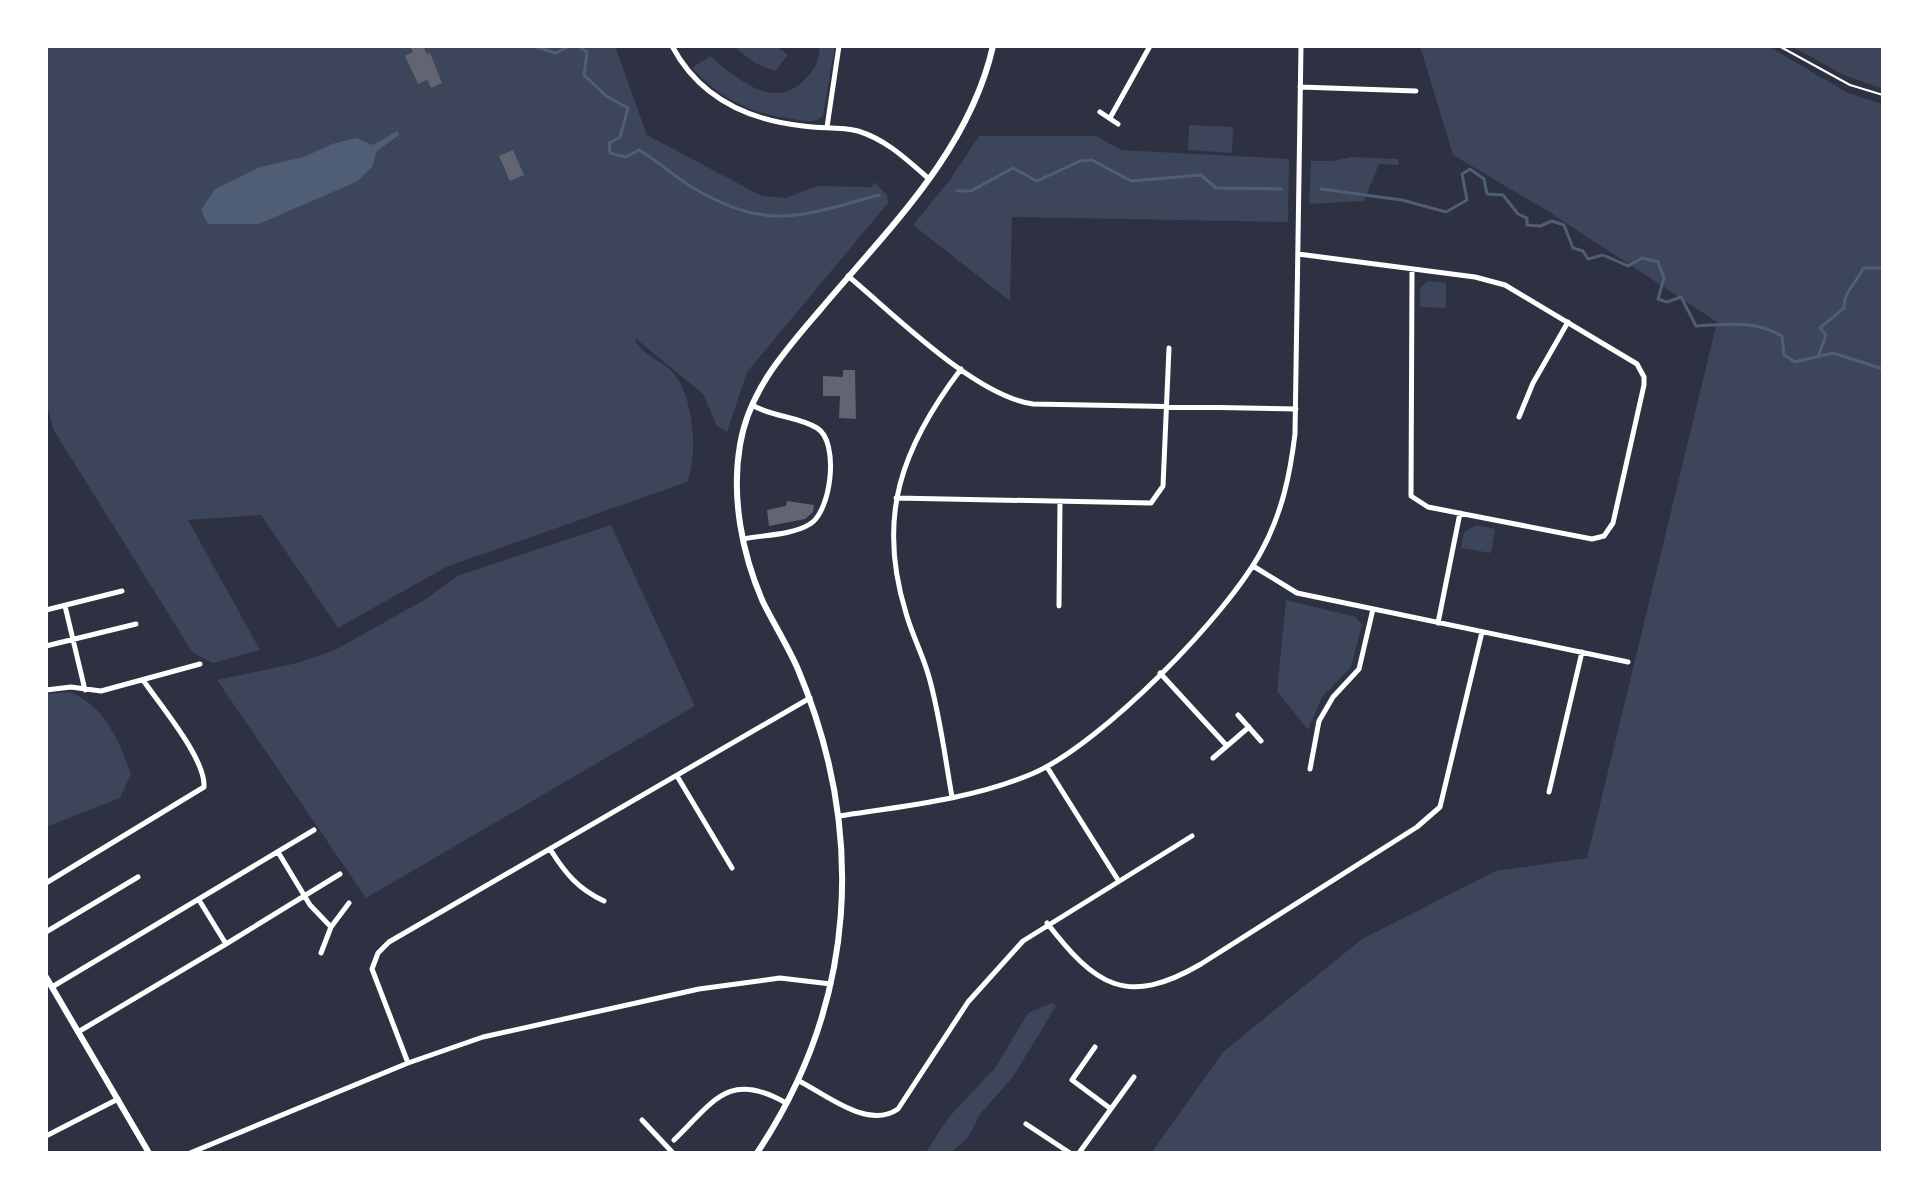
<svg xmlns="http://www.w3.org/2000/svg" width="1929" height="1199" viewBox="0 0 1929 1199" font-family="Manrope,sans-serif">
<rect width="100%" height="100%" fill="#2d3142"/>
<path fill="#3c4559" d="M 46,46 L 615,46 L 647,135 L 762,196 L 786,198 L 817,186 L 872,187 L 874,182 L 887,195 L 888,203 L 747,372 L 727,432 L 717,426 L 703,394 L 635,338 C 639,353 656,358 667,367 C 694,388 699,453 687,482 L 446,567 L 338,628 L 261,515 L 188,520 L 260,650 L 213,663 L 193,653 L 53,429 L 46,401 Z
M 733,46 L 776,46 L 788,55 L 775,71 L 755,63 Z
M 820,46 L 835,46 L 823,116 C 813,124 805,121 793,119 C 751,114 721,99 692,68 L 710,56 C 734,76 771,110 801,83 C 815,70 818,64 820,46 Z
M 1420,46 L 1768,46 L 1848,93 L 1883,104 L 1883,1153 L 1151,1153 L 1223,1052 L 1362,939 L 1496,871 L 1587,858 L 1717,322 L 1546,210 L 1453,155 Z
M 1791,46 L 1883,46 L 1883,89 L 1844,75 Z
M 1189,125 L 1233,127 L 1232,153 L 1188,150 Z
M 979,136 L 1096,136 L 1121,150 L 1289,159 L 1288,222 L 1012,217 L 1010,301 L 913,225 L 949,181 Z
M 1351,157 L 1398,159 L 1399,165 L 1379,164 L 1364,201 L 1309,204 L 1311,161 L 1334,161 Z
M 1428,281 L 1446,283 L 1446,308 L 1420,307 L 1420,288 Z
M 611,525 L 695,706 L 366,898 L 217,680 L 297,663 L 335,650 L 426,599 L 457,576 Z
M 1476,525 L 1495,529 L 1491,553 L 1461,548 L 1464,532 Z
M 1286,600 L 1356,617 L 1362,625 L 1351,667 L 1322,697 L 1308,730 L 1277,691 Z
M 70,692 C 105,706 119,741 131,774 L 120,798 L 46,827 L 46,694 Z
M 1052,1003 L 1056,1006 L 1013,1077 L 981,1113 L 967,1139 L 952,1151 L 925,1153 L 949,1117 L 995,1068 L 1028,1013 Z"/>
<path fill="#4f5d75" d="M 397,131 L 399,135 L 377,151 L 372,167 L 358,181 L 259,224 L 208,224 L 201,210 L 215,189 L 260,167 L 304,157 L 332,144 L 356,138 L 373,145 Z"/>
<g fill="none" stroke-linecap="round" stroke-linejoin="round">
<path stroke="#4f5d75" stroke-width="3" d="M 533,46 L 556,53 L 570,46
M 578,46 L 587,52 L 584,75 L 606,96 L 628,108 L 620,137 L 609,143 L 610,153 L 626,157 L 639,150 C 657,160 672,175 690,186 C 767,232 798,217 879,195
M 1321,189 L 1402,200 L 1446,212 L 1467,200 L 1462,174 L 1470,169 L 1484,179 L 1487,194 L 1503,195 L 1518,214 L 1527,218 L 1527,225 L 1540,226 L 1552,221 L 1564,225 L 1573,248 L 1583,251 L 1588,259 L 1603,255 L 1628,266 L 1642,258 L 1658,262 L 1664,278 L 1658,299 L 1667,302 L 1681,297 L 1696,326 C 1726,325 1752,319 1782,336 L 1784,355 L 1795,362 L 1833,353 L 1883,369
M 957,191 L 971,191 L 1013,168 L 1037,181 L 1080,161 L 1092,160 L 1131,181 L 1201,175 L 1216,188 L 1281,189
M 1818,357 L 1826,335 L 1820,328 L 1844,308 C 1843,292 1857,283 1863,268 L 1883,268"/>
</g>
<path fill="#626471" d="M 415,46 L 423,46 L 427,54 L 430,53 L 442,83 L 431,88 L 427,80 L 418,84 L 405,56 L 413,52 L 411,48 Z
M 513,150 L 524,175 L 510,181 L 499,156 Z
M 843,370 L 855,370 L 856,419 L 839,418 L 840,396 L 823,396 L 823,376 L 843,377 Z
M 787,501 L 814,505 L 813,512 L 805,519 L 769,526 L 767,510 L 786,506 Z"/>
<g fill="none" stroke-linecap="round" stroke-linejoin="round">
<path stroke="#fff" stroke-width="2" d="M 1779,46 L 1850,85 L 1883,95"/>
<path stroke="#fff" stroke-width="5" d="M 672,46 C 699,97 748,120 803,126 C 821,129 839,126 858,131 C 887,140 907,160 929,179
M 1300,87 L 1416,91
M 1100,112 L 1118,124
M 1110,118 L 1150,46
M 827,127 L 839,46
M 1298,254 L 1475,277 L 1505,285 L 1637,364 L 1644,377 L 1644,385 L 1613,523 L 1604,536 L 1592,539 L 1428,507 L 1411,496 L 1412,270
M 848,276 C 895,315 975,396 1033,404 L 1296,409
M 1519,417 L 1533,383 L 1568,322
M 896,498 L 1151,503 L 1163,486 L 1169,348
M 743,539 C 763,535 793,535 810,524 C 831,512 840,442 817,428 C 797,416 772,417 752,405
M 1253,566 L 1297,593 L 1628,662
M 65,606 L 85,690
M 1059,606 L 1060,501
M 46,610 L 122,591
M 1438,623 L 1460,513
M 46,646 L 136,624
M 1160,673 L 1227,746
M 46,690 L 71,687 L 101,691 L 200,664
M 1238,715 L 1261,741
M 1213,758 L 1249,727
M 1047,767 L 1118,880
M 1310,769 L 1319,721 L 1333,697 L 1359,669 L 1373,609
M 677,776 L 732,868
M 1549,792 L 1582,652
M 952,797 C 945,757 940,716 929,677 C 923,655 912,635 906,613 C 876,516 902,447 961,369
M 839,816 C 904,806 974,799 1034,773 C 1102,743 1227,616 1262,550 C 1282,513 1290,475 1295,434 L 1301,46
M 550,849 C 565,873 578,889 604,901
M 278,852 L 310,905 L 331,927 L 321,953
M 46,883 L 204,787 C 206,759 160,705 143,680
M 1047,923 C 1095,985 1126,1008 1201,964 L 1417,827 L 1440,807 L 1482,632
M 331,927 L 349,903
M 46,932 L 138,877
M 226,944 L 340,874
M 52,987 L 314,830
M 78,1032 L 226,944 L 199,900
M 1095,1047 L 1072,1080 L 1111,1109
M 408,1063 L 372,969 L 378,953 L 389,942 L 810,698
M 799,1081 C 827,1095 868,1130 898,1109 L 968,1002 L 1023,941 L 1192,836
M 642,1120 L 673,1153
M 1026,1124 L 1070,1153
M 46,1136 L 118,1099
M 674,1140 C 714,1101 729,1070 786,1103
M 190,1153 L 408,1063 L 483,1037 L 699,989 L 780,978 L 831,984
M 1079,1153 L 1134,1077"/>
<path stroke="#fff" stroke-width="6" d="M 46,977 L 149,1153
M 757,1153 C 857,1003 867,832 797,667 C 787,645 774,624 763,602 C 742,554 731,497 740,445 C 749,390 785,351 820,310 C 888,229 969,152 993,46"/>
</g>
<rect width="1929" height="1199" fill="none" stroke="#ffffff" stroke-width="96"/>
</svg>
